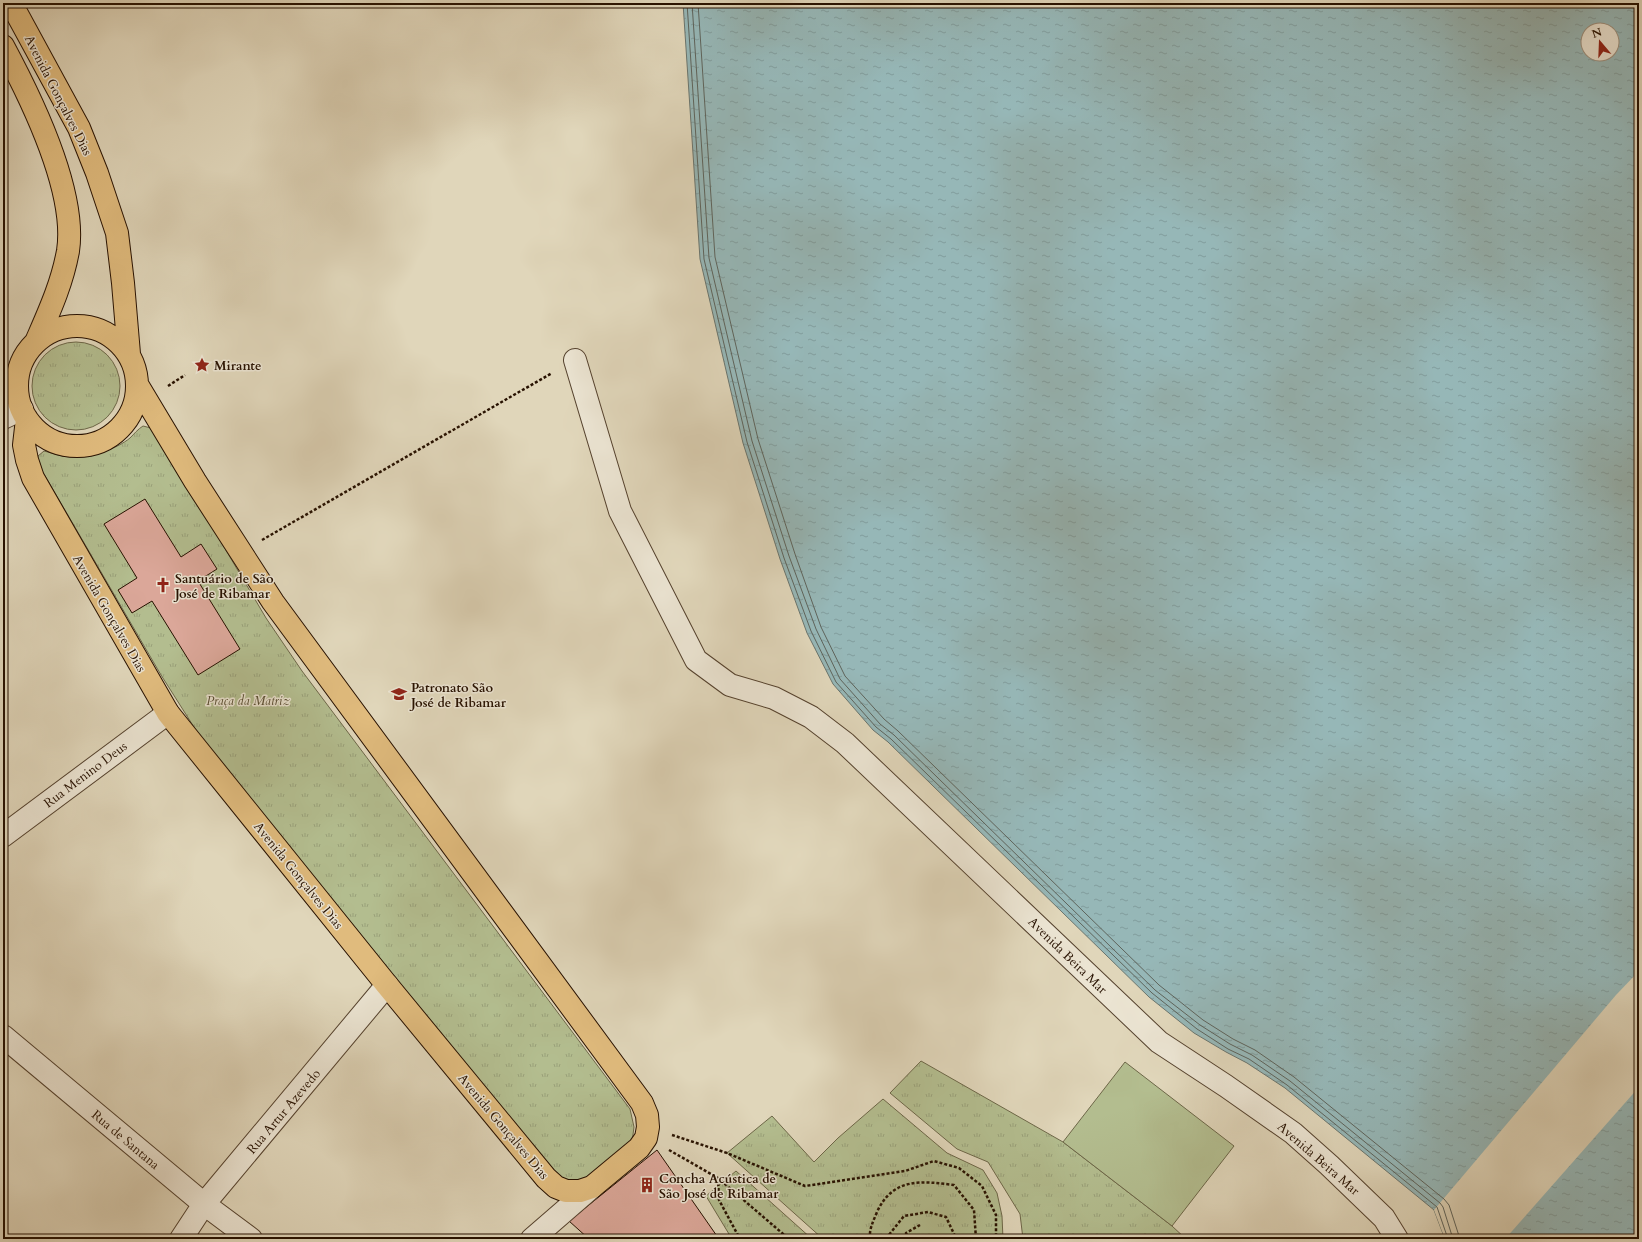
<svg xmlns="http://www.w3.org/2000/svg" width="1642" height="1242" viewBox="0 0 1642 1242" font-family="Cardo,serif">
<defs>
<pattern id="grass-tufts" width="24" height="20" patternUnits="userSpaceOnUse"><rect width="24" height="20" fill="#b3bd8f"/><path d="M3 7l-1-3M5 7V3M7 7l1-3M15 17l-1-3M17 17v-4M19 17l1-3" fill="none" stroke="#9aa17a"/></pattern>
<pattern id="water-ripples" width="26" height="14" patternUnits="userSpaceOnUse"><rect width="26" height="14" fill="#96b7b7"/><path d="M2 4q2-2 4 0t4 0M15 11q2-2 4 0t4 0" fill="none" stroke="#819c9c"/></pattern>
</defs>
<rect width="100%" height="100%" fill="#e0d6ba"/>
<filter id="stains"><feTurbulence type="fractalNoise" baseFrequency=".005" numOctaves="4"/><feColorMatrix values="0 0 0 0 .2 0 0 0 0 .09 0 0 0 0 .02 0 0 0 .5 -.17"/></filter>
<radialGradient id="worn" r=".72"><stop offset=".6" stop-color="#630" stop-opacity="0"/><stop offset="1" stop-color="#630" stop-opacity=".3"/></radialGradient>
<path fill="url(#grass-tufts)" stroke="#6d6748" d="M32 386a44 44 0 1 1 88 0a44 44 0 1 1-88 0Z
M 143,426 L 151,428 L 159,437 L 266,618 L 302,671 L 630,1109 L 634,1127 L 632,1142 L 588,1180 L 577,1181 L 566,1180 L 552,1174 L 199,735 L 161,675 L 37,462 L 38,456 L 44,451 C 53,453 61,457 71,457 C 87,459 117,449 130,438 C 134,434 138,429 143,426 Z
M 921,1061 L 1063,1142 L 1172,1226 L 1186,1239 L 1023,1239 L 1020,1214 L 988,1162 L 957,1149 L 890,1093 Z
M 883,1099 L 947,1153 L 983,1170 L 997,1193 L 1002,1216 L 1003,1239 L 823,1239 L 727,1153 L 772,1116 L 814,1162 L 838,1138 Z
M 736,1171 L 812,1239 L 732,1239 L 706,1196 Z"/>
<path fill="#b3bd8f" stroke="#6d6748" d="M 1125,1062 L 1234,1146 L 1172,1226 L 1063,1142 Z"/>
<path fill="url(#water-ripples)" stroke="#6a756e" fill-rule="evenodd" d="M 683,3 L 1639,3 L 1639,1239 L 1445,1239 L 1434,1210 L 1285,1088 L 1247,1063 L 1226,1052 L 1194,1033 L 1149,997 L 888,742 L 873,730 L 833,684 L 807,633 L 780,559 L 743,443 L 700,259 ZM 1588,30 L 1612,30 L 1612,54 L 1588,54 Z"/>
<path fill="#e0d6ba" d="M 1639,971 L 1639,1087 L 1505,1239 L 1445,1239 L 1434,1210 L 1616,995 Z"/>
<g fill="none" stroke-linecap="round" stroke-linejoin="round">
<path stroke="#5e645c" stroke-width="1" d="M 687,3 L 704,259 L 747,442 L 784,558 L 811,631 L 836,682 L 876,727 L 891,739 L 1152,993 L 1197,1029 L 1228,1049 L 1249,1059 L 1287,1085 L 1437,1207 L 1448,1239
M 692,3 L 709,258 L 752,441 L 789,556 L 816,629 L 840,679 L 880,724 L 894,735 L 1155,990 L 1200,1025 L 1230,1044 L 1252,1055 L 1290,1081 L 1440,1203 L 1443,1207 L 1453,1239
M 698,3 L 715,257 L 758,439 L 795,554 L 821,627 L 845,676 L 884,719 L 898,731 L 1159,985 L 1203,1020 L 1233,1039 L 1255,1050 L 1294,1077 L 1444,1199 L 1449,1205 L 1460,1239"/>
</g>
<path fill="#dba799" stroke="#271100" d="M 145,499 L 181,557 L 201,544 L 217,569 L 198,581 L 240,649 L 198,675 L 152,601 L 132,613 L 118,590 L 137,578 L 104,524 Z
M 657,1150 L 719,1239 L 589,1239 L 569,1221 Z"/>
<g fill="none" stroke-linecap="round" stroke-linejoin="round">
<defs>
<path id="minor" d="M 575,360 L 620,511 L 696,660 L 730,685 L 774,698 L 811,717 L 845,743 L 1159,1042 L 1226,1086 L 1293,1133 L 1329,1165 L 1384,1218 L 1397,1239
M 3,418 L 22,409
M 3,836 L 168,713
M 3,1036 L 204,1204 L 251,1239
M 181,1239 L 204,1204 L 387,985
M 532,1239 L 592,1187"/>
<path id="major" d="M 11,3 L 79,128 L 97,173 L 117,233 L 123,283 L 129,354
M 3,46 C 31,98 77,192 68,251 C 62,284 49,312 36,342
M17 386a60 60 0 1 1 120 0a60 60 0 1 1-120 0Z
M 27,419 L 24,445 L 27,460 L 33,478 L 168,713 L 387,985 L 546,1178 L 556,1187 L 566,1191 L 580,1191 L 592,1187 L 639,1148 L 646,1138 L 648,1127 L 647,1115 L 642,1103 L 273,602 L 195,481 L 138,386"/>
</defs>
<use href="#minor" stroke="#55422e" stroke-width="24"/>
<use href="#major" stroke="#271100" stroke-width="24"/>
<path stroke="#271100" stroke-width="2.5" stroke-dasharray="3 2" stroke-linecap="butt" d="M 168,386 L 185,375
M 262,540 L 552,373
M 672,1135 L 727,1153 L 805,1186 L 905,1171 L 934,1161 L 959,1168 L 982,1186 L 996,1215 L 996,1239
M 669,1150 L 718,1178 L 789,1239
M 718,1178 L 719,1200 L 740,1239
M 776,1239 L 786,1236
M 870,1239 C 869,1229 873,1222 877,1212 C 893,1177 922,1181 954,1185 L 974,1210 L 976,1239
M 889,1239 L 888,1236 L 904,1216 L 928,1212 L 946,1217 L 956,1238 L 955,1239
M 909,1239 L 906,1233 L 920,1225"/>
<use href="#minor" stroke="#ebe4d2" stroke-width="22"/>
<use href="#major" stroke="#e0bb7d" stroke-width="22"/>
</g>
<defs>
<symbol id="sight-bare" viewBox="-9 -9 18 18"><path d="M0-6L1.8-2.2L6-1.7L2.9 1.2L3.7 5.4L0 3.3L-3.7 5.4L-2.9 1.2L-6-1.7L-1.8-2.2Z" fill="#8f2418" stroke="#ebe4d2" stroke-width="2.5" paint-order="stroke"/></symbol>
<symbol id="church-bare" viewBox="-9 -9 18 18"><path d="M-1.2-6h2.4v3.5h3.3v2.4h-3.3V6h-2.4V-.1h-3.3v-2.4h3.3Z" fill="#8f2418" stroke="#ebe4d2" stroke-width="2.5" paint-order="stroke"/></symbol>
<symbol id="school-bare" viewBox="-9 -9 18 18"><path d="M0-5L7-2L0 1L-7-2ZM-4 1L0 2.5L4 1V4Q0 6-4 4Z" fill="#8f2418" stroke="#ebe4d2" stroke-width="2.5" paint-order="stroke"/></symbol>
<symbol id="building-bare" viewBox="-9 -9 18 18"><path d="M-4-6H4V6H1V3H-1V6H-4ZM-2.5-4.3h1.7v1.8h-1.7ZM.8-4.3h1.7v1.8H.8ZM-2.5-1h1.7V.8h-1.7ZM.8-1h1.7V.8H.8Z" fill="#8f2418" stroke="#ebe4d2" stroke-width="2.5" paint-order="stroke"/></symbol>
</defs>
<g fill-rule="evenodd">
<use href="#sight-bare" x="191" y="354" width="22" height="22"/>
<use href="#church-bare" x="152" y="574" width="22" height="22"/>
<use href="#school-bare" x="388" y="683" width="22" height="22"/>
<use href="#building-bare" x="636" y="1174" width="22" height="22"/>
</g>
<g text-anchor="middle" stroke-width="3" stroke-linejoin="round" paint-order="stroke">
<g font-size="13" fill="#271100" stroke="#ebe4d2">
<text transform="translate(59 95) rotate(63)" y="5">Avenida Gonçalves Dias</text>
<text transform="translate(110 613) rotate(60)" y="5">Avenida Gonçalves Dias</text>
<text transform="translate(85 774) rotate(-37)" y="5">Rua Menino Deus</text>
<text transform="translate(299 875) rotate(51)" y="5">Avenida Gonçalves Dias</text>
<text transform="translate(1068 955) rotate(44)" y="5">Avenida Beira Mar</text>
<text transform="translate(283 1111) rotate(-50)" y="5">Rua Artur Azevedo</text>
<text transform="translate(504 1126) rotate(50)" y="5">Avenida Gonçalves Dias</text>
<text transform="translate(126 1139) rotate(40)" y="5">Rua de Santana</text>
<text transform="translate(1319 1158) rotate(41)" y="5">Avenida Beira Mar</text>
</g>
<g font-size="13" font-weight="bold" fill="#271100" stroke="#ebe4d2" text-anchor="start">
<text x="214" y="370">Mirante</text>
<text x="175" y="583">Santuário de São<tspan x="175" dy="15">José de Ribamar</tspan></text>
<text x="411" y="692">Patronato São<tspan x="411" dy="15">José de Ribamar</tspan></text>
<text x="659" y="1183">Concha Acústica de<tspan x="659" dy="15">São José de Ribamar</tspan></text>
</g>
<g font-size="13" font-style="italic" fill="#584d32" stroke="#ebe4d2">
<text x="248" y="705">Praça da Matriz</text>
</g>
</g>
<rect width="1642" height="1242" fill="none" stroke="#e0d6ba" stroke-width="16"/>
<rect x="4" y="4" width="1634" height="1234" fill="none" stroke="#271100" stroke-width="2"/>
<rect x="8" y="8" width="1626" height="1226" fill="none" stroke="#271100"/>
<g transform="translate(1600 42) rotate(341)"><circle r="19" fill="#ebe4d2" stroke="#9d907e"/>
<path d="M0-3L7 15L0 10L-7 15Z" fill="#8f2418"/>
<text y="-6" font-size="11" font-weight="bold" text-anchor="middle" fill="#271100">N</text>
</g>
<rect width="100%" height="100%" filter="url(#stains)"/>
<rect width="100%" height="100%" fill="url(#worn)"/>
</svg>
